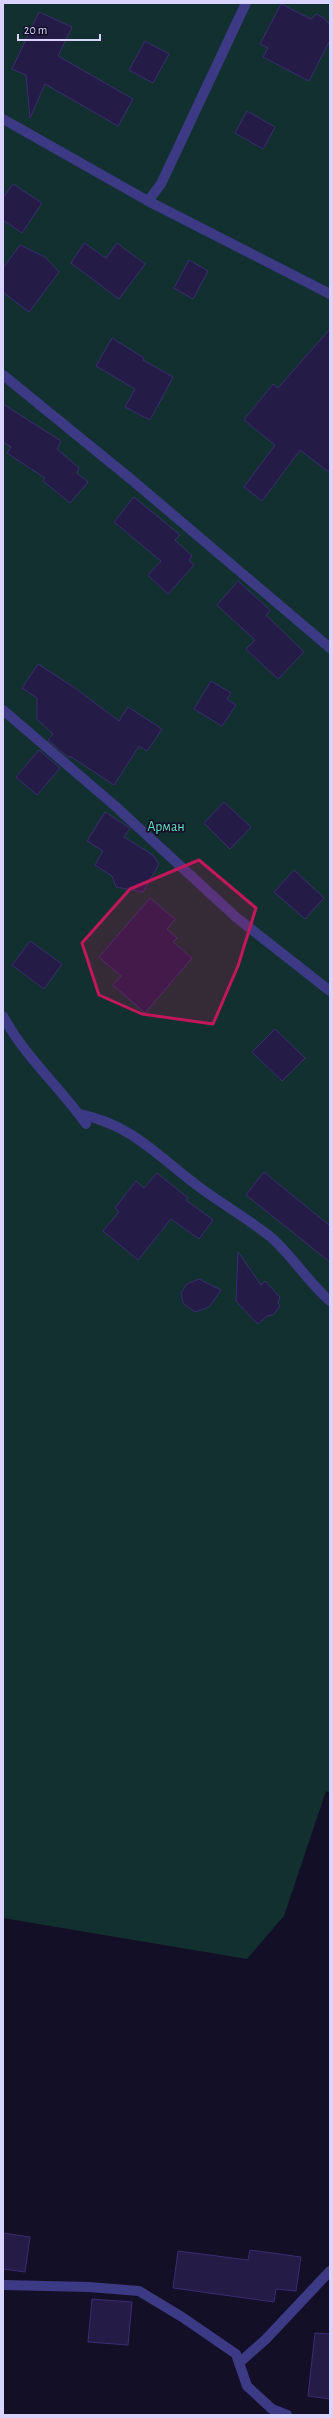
<svg xmlns="http://www.w3.org/2000/svg" width="333" height="2418" viewBox="0 0 333 2418" font-family="'Alegreya Sans',sans-serif">
<rect width="100%" height="100%" fill="#130f26"/>
<path fill="#12302f" d="M 3,3 L 330,3 L 330,1793 L 326,1791 L 284,1916 L 247,1959 L 3,1918 Z"/>
<path fill="#241b47" stroke="#3b2d73" d="M 281,4 L 311,19 L 316,14 L 324,18 L 330,25 L 330,40 L 309,81 L 263,57 L 268,48 L 260,44 Z
M 39,12 L 72,27 L 58,56 L 133,99 L 118,126 L 45,84 L 30,118 L 26,75 L 12,69 Z
M 145,41 L 169,54 L 153,83 L 129,70 Z
M 247,111 L 275,127 L 263,149 L 235,133 Z
M 13,184 L 42,203 L 22,233 L 3,220 L 3,198 Z
M 84,243 L 106,258 L 117,243 L 145,264 L 119,299 L 71,263 Z
M 20,245 L 45,257 L 59,272 L 29,312 L 3,292 L 3,268 Z
M 189,260 L 208,271 L 193,299 L 174,288 Z
M 330,329 L 330,473 L 300,450 L 262,501 L 244,487 L 275,445 L 244,420 L 273,384 L 278,388 Z
M 112,338 L 144,358 L 143,360 L 173,377 L 150,420 L 125,407 L 135,389 L 96,366 Z
M 3,404 L 61,441 L 57,449 L 79,468 L 77,473 L 88,482 L 70,503 L 43,481 L 45,478 L 7,453 L 11,447 L 3,442 Z
M 134,497 L 180,535 L 175,540 L 192,556 L 189,560 L 194,565 L 168,594 L 148,575 L 161,561 L 114,522 Z
M 238,581 L 270,610 L 266,615 L 304,652 L 278,679 L 246,649 L 255,640 L 217,605 Z
M 38,664 L 75,688 L 119,721 L 128,707 L 162,729 L 147,751 L 139,746 L 114,785 L 70,756 L 69,758 L 48,740 L 53,734 L 37,719 L 37,698 L 22,688 Z
M 211,681 L 231,693 L 227,699 L 236,705 L 222,726 L 194,709 Z
M 39,750 L 60,768 L 37,795 L 16,777 Z
M 224,802 L 251,827 L 230,849 L 204,823 Z
M 105,812 L 130,828 L 124,837 L 153,855 L 159,864 L 143,892 L 116,887 L 112,876 L 95,865 L 103,851 L 87,841 Z
M 294,870 L 324,898 L 305,919 L 274,892 Z
M 150,898 L 175,919 L 167,929 L 177,938 L 173,942 L 192,958 L 145,1013 L 113,985 L 121,976 L 99,957 Z
M 30,941 L 62,964 L 44,989 L 12,965 Z
M 275,1029 L 305,1058 L 282,1081 L 252,1052 Z
M 264,1172 L 330,1226 L 330,1262 L 246,1195 Z
M 157,1173 L 188,1198 L 186,1200 L 213,1220 L 199,1239 L 171,1219 L 138,1260 L 103,1231 L 119,1212 L 115,1208 L 136,1181 L 144,1188 Z
M 238,1252 L 261,1285 L 265,1281 L 280,1297 L 278,1303 L 280,1306 L 273,1315 L 267,1316 L 258,1324 L 236,1301 Z
M 199,1279 L 221,1290 L 209,1307 L 195,1312 L 183,1303 L 181,1293 L 187,1284 Z
M 3,2233 L 30,2237 L 25,2272 L 3,2269 Z
M 250,2250 L 301,2257 L 296,2291 L 276,2289 L 274,2302 L 173,2288 L 178,2251 L 248,2260 Z
M 92,2299 L 132,2302 L 128,2345 L 88,2342 Z
M 315,2333 L 330,2334 L 330,2399 L 308,2396 Z"/>
<g fill="none" stroke-linecap="round" stroke-linejoin="round">
<path stroke="#3d3a85" stroke-width="10" d="M 3,2285 L 89,2287 L 139,2291 L 182,2317 L 236,2354 L 247,2386 L 272,2409 L 287,2415
M 239,2363 L 266,2339 L 330,2271"/>
<path stroke="#3d3a85" stroke-width="10" d="M 148,201 L 161,184 L 246,3
M 3,375 L 132,480 L 330,648
M 3,710 L 114,805 L 237,918 L 330,991
M 3,1016 C 25,1057 60,1087 86,1124
M 79,1114 C 134,1125 159,1158 202,1189 C 225,1206 250,1220 272,1238 C 293,1257 308,1282 330,1301"/>
<path stroke="#3d3a85" stroke-width="10" d="M 3,119 L 148,201 L 330,294"/>
</g>
<path fill="#c2185b" fill-opacity="0.2" stroke="#c2185b" stroke-width="3" stroke-linejoin="round" d="M 199,860 L 256,908 L 238,966 L 213,1024 L 142,1014 L 99,995 L 82,943 L 130,889 Z"/>
<g text-anchor="middle" stroke-width="3.5" stroke-linejoin="round" paint-order="stroke">
<g font-size="14" fill="#5fe0c0" stroke="#130f26">
<text x="166" y="831">Арман</text>
</g>
</g>
<rect width="333" height="2418" fill="none" stroke="#d9d4ff" stroke-width="8"/>
<path d="M18 34v6h82v-6" fill="none" stroke="#d9d4ff" stroke-width="2"/>
<text x="24" y="34" font-size="12" fill="#d9d4ff" stroke="#130f26" stroke-width="3" paint-order="stroke">20 m</text>
</svg>
